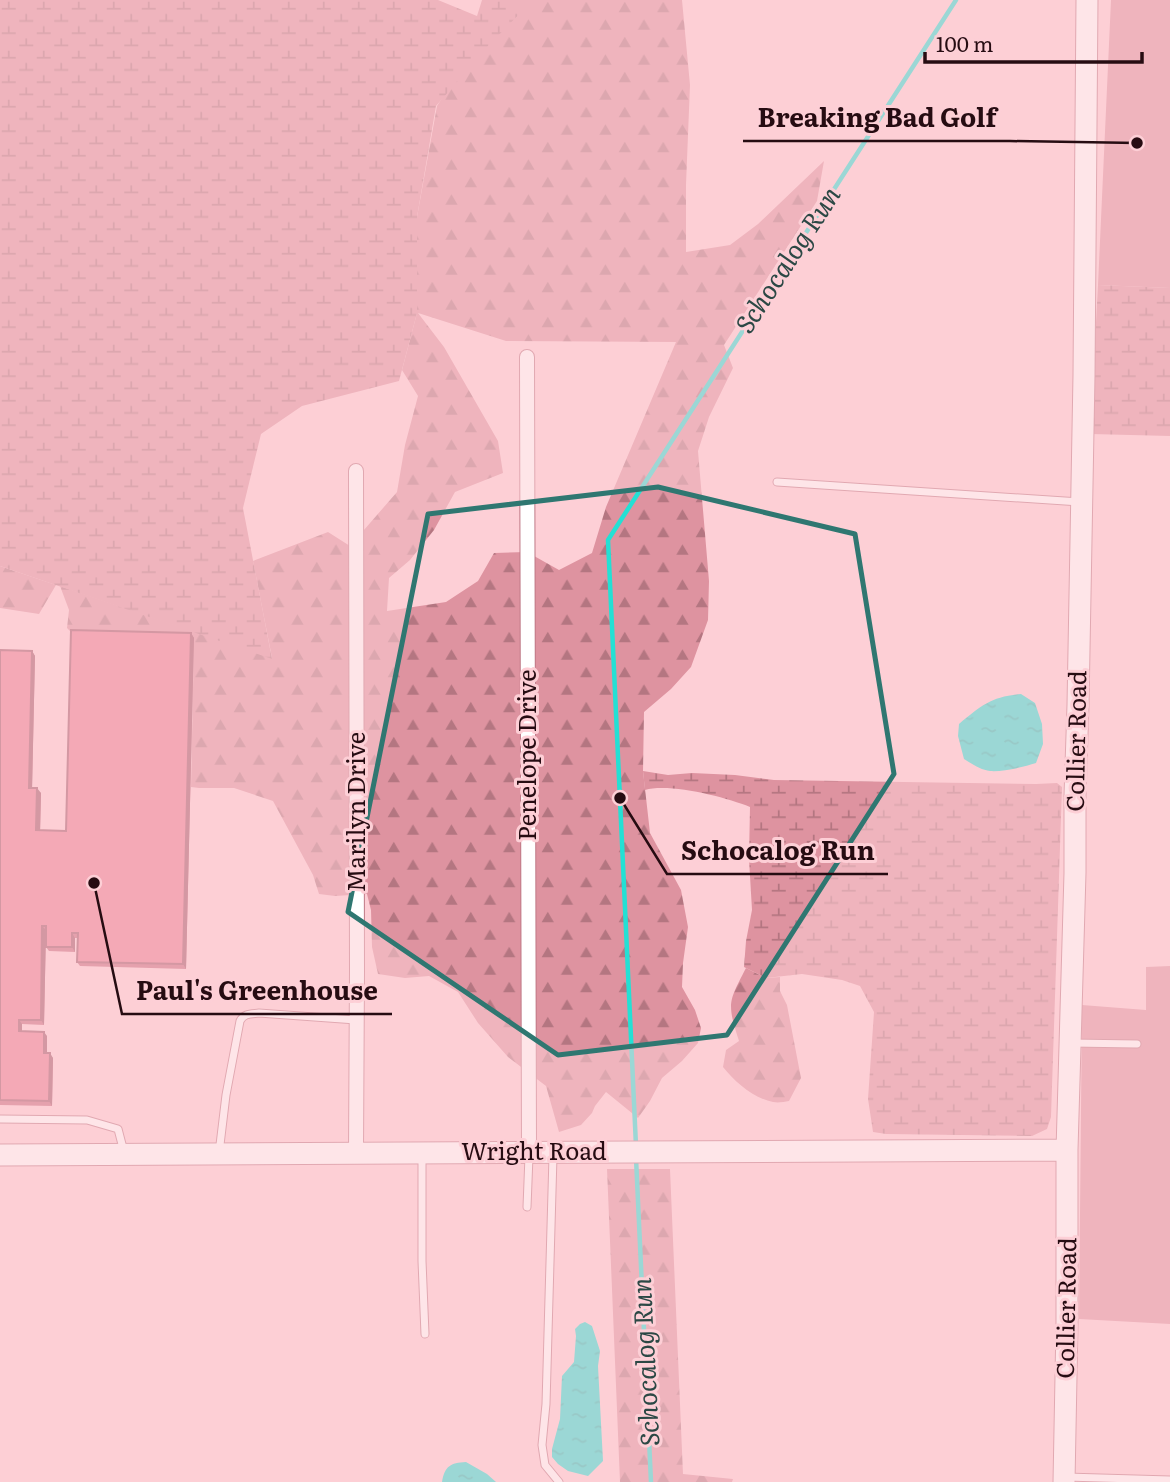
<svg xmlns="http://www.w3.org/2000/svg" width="1170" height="1482" viewBox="0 0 1170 1482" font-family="Literata,serif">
<defs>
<pattern id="forest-firs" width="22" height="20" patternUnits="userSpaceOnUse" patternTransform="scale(1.75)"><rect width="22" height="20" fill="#de93a0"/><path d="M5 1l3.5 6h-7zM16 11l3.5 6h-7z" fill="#b47681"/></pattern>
<pattern id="wetland-marsh" width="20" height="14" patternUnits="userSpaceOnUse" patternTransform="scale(1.75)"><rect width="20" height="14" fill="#de93a0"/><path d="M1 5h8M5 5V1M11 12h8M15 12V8" fill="none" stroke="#b47681"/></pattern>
<pattern id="water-ripples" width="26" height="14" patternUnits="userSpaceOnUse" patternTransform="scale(1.75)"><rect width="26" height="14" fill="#24e0d4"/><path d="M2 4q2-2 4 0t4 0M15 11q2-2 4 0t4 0" fill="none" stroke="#20bfb5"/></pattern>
</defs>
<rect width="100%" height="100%" fill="#fdcfd6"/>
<path fill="#de93a0" d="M 1111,0 L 1170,0 L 1170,288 L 1098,285 Z
M 1170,966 L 1170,1324 L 1079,1319 L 1082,1005 L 1146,1010 L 1146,967 Z"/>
<path fill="url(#forest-firs)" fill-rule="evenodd" d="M 505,0 L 682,0 L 690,85 L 686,185 L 686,252 L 730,245 L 758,224 L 824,161 L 817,201 L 724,345 L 733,368 L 709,417 L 698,451 L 709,581 L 708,620 L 691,667 L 671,689 L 644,712 L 643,771 L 650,833 L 681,890 L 688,927 L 683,963 L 682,987 L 695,1010 L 701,1028 L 698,1043 L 682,1061 L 662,1078 L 650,1101 L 638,1118 L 606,1092 L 595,1106 L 592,1113 L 581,1125 L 559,1132 L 546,1086 L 508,1057 L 478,1023 L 458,992 L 429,976 L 405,978 L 378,974 L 372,947 L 371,910 L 367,894 L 335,896 L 319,894 L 313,875 L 273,801 L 234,788 L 199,788 L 191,787 L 194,638 L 74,635 L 67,628 L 69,610 L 60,586 L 272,658 L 253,561 L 328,532 L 350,546 L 397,492 L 405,445 L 418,396 L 402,370 L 417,313 L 417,217 L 437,106 ZM 418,313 L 506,341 L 676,342 L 606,507 L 592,553 L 559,570 L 527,552 L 494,553 L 478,581 L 446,602 L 387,611 L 389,578 L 410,560 L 434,530 L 455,492 L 503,473 L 498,441 L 444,347 Z
M 0,566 L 56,585 L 39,614 L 0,608 Z
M 746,968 L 766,978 L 780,977 L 780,991 L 787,1005 L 801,1078 L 789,1101 C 784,1102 778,1103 773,1102 C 753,1098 735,1082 723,1067 L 726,1050 L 739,1041 C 727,1003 728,1003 746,968 Z
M 607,1169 L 670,1169 L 683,1474 L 733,1479 L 732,1482 L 620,1482 Z"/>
<path fill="url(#wetland-marsh)" d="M 0,0 L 438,0 L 477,16 L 482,0 L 533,0 L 488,46 L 436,106 L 417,217 L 417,313 L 399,381 L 302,406 L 261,434 L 243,508 L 272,659 L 0,566 Z
M 1098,285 L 1170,288 L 1170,436 L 1090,434 Z
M 643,771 L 668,775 L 692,773 L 735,775 L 774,780 L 1036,784 L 1057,783 L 1062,787 L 1051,1117 L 1047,1129 L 1032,1136 L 886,1134 L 873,1132 L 868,1099 L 874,1012 L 860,986 L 842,980 L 802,974 L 766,978 L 744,967 L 746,941 L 752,910 L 749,859 L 750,807 C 725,797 670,783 645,790 Z"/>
<path fill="url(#water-ripples)" d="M 1021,694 L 1035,703 L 1042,724 L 1043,744 L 1036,763 C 1024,767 1003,772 990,771 C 981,770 972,764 964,759 L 958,736 L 959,724 C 982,705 991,697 1021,694 Z
M 585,1322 L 592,1326 L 600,1351 L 598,1366 L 603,1461 L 588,1476 L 568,1471 L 558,1464 L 552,1457 L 552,1449 L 560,1419 L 562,1376 L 574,1362 L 576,1336 L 575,1329 L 580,1324 Z
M 466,1462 L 487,1474 L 496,1482 L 442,1482 C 445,1466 450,1463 466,1462 Z"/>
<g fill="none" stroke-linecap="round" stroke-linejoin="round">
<path stroke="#24e0d4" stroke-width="4.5" d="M 636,1146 L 608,540 L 956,0
M 636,1158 L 651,1482"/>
<defs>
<path id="lane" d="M 777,482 L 1080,502
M 1071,1043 L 1137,1044
M 0,1119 L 87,1120 L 118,1129 L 124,1152
M 219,1153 L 226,1095 L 240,1021 C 244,1013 251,1014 259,1013 L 356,1020
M 422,1156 L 422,1261 L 425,1334
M 553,1156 L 546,1404 L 542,1445 L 545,1465 L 559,1482
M 527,1207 L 529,1156
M 1066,1477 L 1170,1480"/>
<path id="street" d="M 527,357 L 529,1152
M 356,471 L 357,971 L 356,1152"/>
<path id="secondary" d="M 0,1155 L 1067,1150
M 1064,1482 L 1067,1324 L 1067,1150 L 1075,873 L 1075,796 L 1078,705 L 1084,375 L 1087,0"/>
</defs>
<use href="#lane" stroke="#bf7986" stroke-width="9"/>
<use href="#street" stroke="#bf7986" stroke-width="16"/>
<use href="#secondary" stroke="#bf7986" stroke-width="23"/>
<use href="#lane" stroke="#fff" stroke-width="7"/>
<use href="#street" stroke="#fff" stroke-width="14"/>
<use href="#secondary" stroke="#fff" stroke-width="21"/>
</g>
<path fill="#c8697d" d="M 191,633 L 194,638 L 186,969 L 80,966 L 77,962 L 78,938 L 75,938 L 75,952 L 49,951 L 46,947 L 46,930 L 44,1025 L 22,1024 L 22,1031 L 47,1036 L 47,1053 L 53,1058 L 52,1106 L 0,1105 L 0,650 L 32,651 L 35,656 L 32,788 L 41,793 L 40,831 L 66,831 Z"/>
<path fill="#a25566" d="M 191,633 L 194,638 L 186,969 L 183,964 Z
M 32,651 L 35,656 L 32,792 L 29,788 Z
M 37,788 L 41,793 L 40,835 L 36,830 Z
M 42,926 L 46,930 L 44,1025 L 41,1020 Z
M 72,933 L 75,938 L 75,952 L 72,947 Z
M 19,1020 L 22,1024 L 22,1036 L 19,1031 Z
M 44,1032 L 47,1036 L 47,1058 L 44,1053 Z
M 50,1053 L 53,1058 L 52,1106 L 49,1101 Z"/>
<path fill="#e87a91" stroke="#a25566" stroke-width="2" d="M 71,630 L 191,633 L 183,964 L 77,962 L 78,933 L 72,933 L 72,947 L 46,947 L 46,926 L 42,926 L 41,1020 L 19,1020 L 19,1031 L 44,1032 L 44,1053 L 50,1053 L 49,1101 L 0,1100 L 0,650 L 32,651 L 29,788 L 37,788 L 36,830 L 66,831 Z"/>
<path d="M0 0H1170V1482H0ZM 658,487 L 855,534 L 894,774 L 727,1035 L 558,1055 L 348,912 L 428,514 Z" fill="#fdcfd6" fill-opacity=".55" fill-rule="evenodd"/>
<path fill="none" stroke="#2f7771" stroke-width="5" stroke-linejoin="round" d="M 658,487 L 855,534 L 894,774 L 727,1035 L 558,1055 L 348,912 L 428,514 Z"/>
<g text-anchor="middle" stroke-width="6" stroke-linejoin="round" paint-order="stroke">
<g font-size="24" fill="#260c12" stroke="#fdcfd6">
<text transform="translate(1077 741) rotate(-89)" y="8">Collier Road</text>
<text transform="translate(528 755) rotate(-90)" y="8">Penelope Drive</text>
<text transform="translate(357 812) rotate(-90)" y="8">Marilyn Drive</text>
<text x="534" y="1160">Wright Road</text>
<text transform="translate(1067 1308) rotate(-89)" y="8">Collier Road</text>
</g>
<g font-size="26" font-style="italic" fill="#2c4845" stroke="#fdcfd6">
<text transform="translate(788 260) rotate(-57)" y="9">Schocalog Run</text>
<text transform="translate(646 1362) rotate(-93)" y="9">Schocalog Run</text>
</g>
</g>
<path fill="none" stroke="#260c12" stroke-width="2.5" d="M1137 143L1010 141H743M620 798L667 874H888M94 883L122 1014H392"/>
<g fill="#260c12" stroke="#fdcfd6" stroke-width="2.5">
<circle cx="1137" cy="143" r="7"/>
<circle cx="620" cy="798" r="7"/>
<circle cx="94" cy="883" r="7"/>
</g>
<g font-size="26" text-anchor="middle" font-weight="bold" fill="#260c12" stroke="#fdcfd6" stroke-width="6" stroke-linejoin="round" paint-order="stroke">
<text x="877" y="127">Breaking Bad Golf</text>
<text x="778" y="860">Schocalog Run</text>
<text x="257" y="1000">Paul's Greenhouse</text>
</g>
<path d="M925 52v10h217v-10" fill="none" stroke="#260c12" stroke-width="3.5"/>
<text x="936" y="52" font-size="21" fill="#260c12" stroke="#fdcfd6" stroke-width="5" paint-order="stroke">100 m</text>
</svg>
